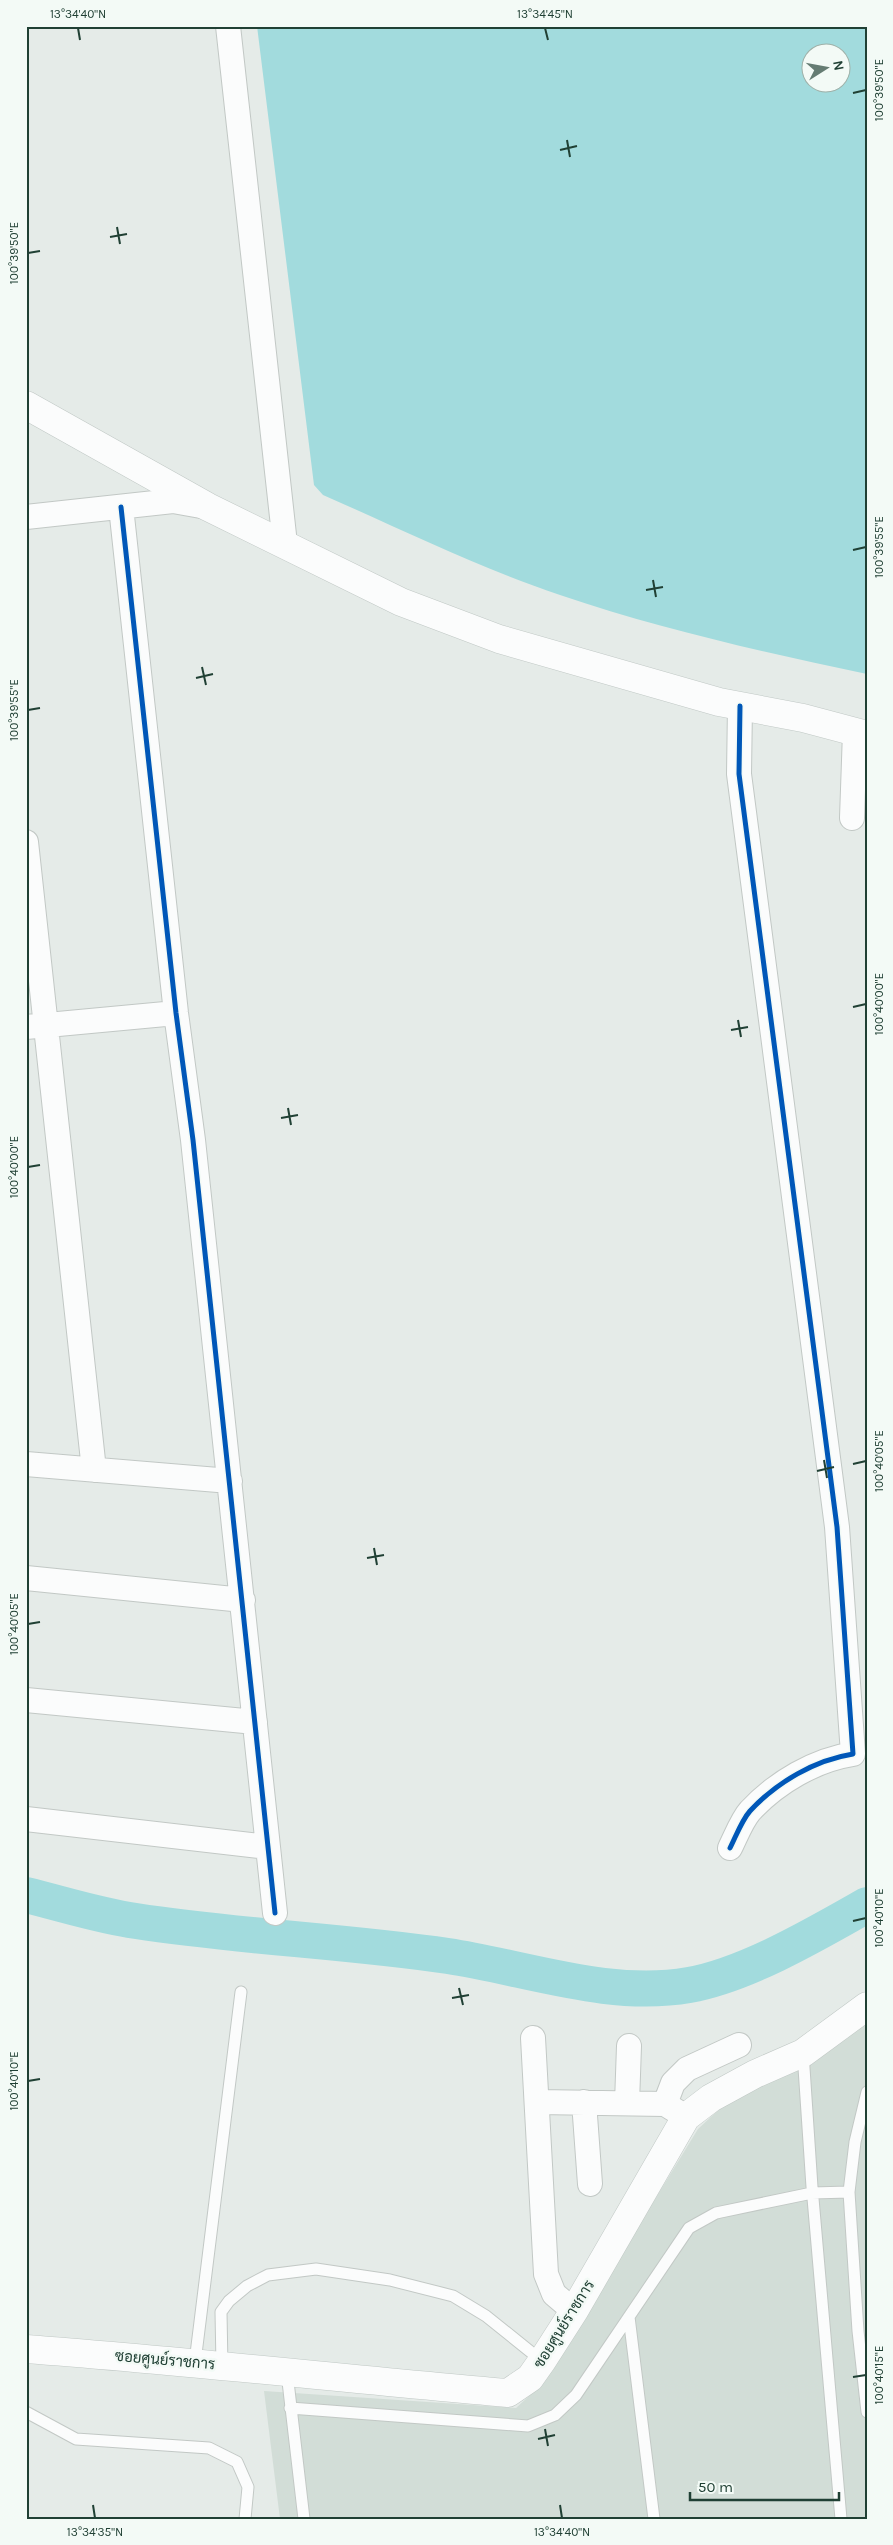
<svg xmlns="http://www.w3.org/2000/svg" width="893" height="2545" viewBox="0 0 893 2545" font-family="Karla,Sarabun,sans-serif">
<rect width="100%" height="100%" fill="#e5ebe8"/>
<path fill="#d2ddd7" d="M 867,2003 L 867,2519 L 280,2519 L 264,2391 L 516,2408 L 541,2385 L 698,2129 L 741,2089 Z"/>
<path fill="#a2dbdd" fill-rule="evenodd" d="M 257,26 L 867,26 L 867,674 C 763,652 660,629 560,595 C 479,568 401,529 323,495 L 314,485 ZM 810,52 L 840,52 L 840,82 L 810,82 Z"/>
<g fill="none" stroke-linecap="round" stroke-linejoin="round">
<path stroke="#a2dbdd" stroke-width="36" d="M 26,1895 C 63,1904 100,1916 136,1921 C 240,1937 345,1941 448,1956 C 527,1968 609,1999 689,1985 C 746,1975 816,1934 867,1905"/>
<defs>
<path id="lane" d="M 803,2053 L 812,2187 L 841,2519
M 867,2092 L 855,2142 L 849,2192 L 858,2331 L 867,2412
M 629,2317 L 654,2519
M 195,2362 L 241,1992
M 222,2366 L 221,2312 L 229,2301 L 247,2286 L 268,2275 L 316,2269 L 390,2280 L 453,2296 L 486,2316 L 542,2361
M 287,2373 L 304,2519
M 290,2408 L 528,2426 L 555,2415 L 576,2395 L 689,2228 L 716,2213 L 812,2193 L 849,2192
M 26,2412 L 76,2439 L 209,2448 L 237,2462 L 248,2487 L 245,2519"/>
<path id="street" d="M 228,26 L 285,544
M 121,507 L 176,1013 L 193,1140 L 275,1913
M 26,517 L 173,501 L 201,506
M 852,818 L 855,732
M 26,842 L 94,1470
M 26,1027 L 176,1013
M 26,1464 L 230,1481
M 26,1578 L 243,1600
M 26,1700 L 255,1722
M 26,1819 L 268,1847
M 730,1848 C 736,1836 742,1820 750,1811 C 777,1782 815,1760 853,1754 L 837,1527 L 739,774 L 740,706
M 533,2038 L 546,2274 L 554,2294 L 574,2311
M 538,2102 L 665,2104 L 686,2117
M 584,2102 L 590,2184
M 627,2103 L 629,2046
M 665,2104 L 673,2083 L 687,2069 L 739,2045"/>
<path id="secondary" d="M 26,405 L 208,507 L 401,602 L 499,639 L 719,702 L 803,718 L 867,735
M 26,2349 C 187,2361 347,2379 508,2393 L 530,2378 L 542,2361 L 574,2311 L 686,2117 L 711,2098 L 755,2074 L 803,2053 L 867,2006"/>
</defs>
<use href="#lane" stroke="#c2c8c5" stroke-width="13"/>
<use href="#street" stroke="#c2c8c5" stroke-width="26"/>
<use href="#secondary" stroke="#c0c8c5" stroke-width="29"/>
<use href="#lane" stroke="#fbfcfc" stroke-width="11"/>
<use href="#street" stroke="#fbfcfc" stroke-width="24"/>
<use href="#secondary" stroke="#fbfcfc" stroke-width="28"/>
<defs>
<path id="cycleway" d="M 121,507 L 176,1013 L 193,1140 L 275,1913
M 730,1848 C 736,1836 742,1820 750,1811 C 777,1782 815,1760 853,1754 L 837,1527 L 739,774 L 740,706"/>
</defs>
<use href="#cycleway" stroke="#f3faf6" stroke-width="8"/>
<use href="#cycleway" stroke="#0057b8" stroke-width="5"/>
</g>
<path fill="none" stroke="#204034" stroke-width="2" d="M 78,28 L 80,40M 545,28 L 548,40M 853,93 L 866,90M 567,140 L 570,157M 560,150 L 577,146M 117,227 L 120,244M 110,237 L 127,234M 28,253 L 40,251M 853,550 L 866,547M 653,580 L 656,597M 646,590 L 663,587M 202,667 L 206,685M 196,678 L 213,674M 28,710 L 40,708M 853,1007 L 866,1004M 738,1020 L 741,1037M 731,1030 L 748,1027M 288,1108 L 291,1125M 281,1118 L 298,1115M 28,1167 L 40,1165M 824,1460 L 827,1478M 853,1464 L 866,1461M 817,1471 L 834,1467M 374,1548 L 377,1565M 367,1558 L 384,1555M 28,1624 L 40,1622M 853,1921 L 866,1918M 459,1988 L 463,2005M 452,1998 L 469,1995M 28,2081 L 40,2079M 853,2377 L 866,2375M 545,2429 L 548,2446M 538,2439 L 555,2435M 93,2505 L 95,2518M 560,2505 L 562,2518"/>
<g text-anchor="middle" stroke-width="5" stroke-linejoin="round" paint-order="stroke">
<g font-size="15" fill="#204034" stroke="#f3faf6">
<text transform="translate(564 2324) rotate(-58)" y="5">ซอยศูนย์ราชการ</text>
<text transform="translate(165 2360) rotate(5)" y="5">ซอยศูนย์ราชการ</text>
</g>
</g>
<rect width="893" height="2545" fill="none" stroke="#f3faf6" stroke-width="55"/>
<g transform="translate(826 68) rotate(79)"><circle r="24" fill="#f3faf6" stroke="#9fb0a8"/>
<path d="M0-4L9 19L0 12L-9 19Z" fill="#657c73"/>
<text y="-8" font-size="14" font-weight="bold" text-anchor="middle" fill="#204034">N</text>
</g>
<path d="M690 2492v8h149v-8" fill="none" stroke="#204034" stroke-width="2.5"/>
<text x="698" y="2492" font-size="15" fill="#204034" stroke="#f3faf6" stroke-width="4" paint-order="stroke">50 m</text>
<rect x="28" y="28" width="838" height="2490" fill="none" stroke="#204034" stroke-width="2"/>
<g font-size="12" text-anchor="middle" fill="#204034">
<text x="78" y="18">13°34'40"N</text>
<text x="545" y="18">13°34'45"N</text>
<text transform="translate(879 90) rotate(-90)" y="4">100°39'50"E</text>
<text transform="translate(14 253) rotate(-90)" y="4">100°39'50"E</text>
<text transform="translate(879 547) rotate(-90)" y="4">100°39'55"E</text>
<text transform="translate(14 710) rotate(-90)" y="4">100°39'55"E</text>
<text transform="translate(879 1004) rotate(-90)" y="4">100°40'00"E</text>
<text transform="translate(14 1167) rotate(-90)" y="4">100°40'00"E</text>
<text transform="translate(879 1461) rotate(-90)" y="4">100°40'05"E</text>
<text transform="translate(14 1624) rotate(-90)" y="4">100°40'05"E</text>
<text transform="translate(879 1918) rotate(-90)" y="4">100°40'10"E</text>
<text transform="translate(14 2081) rotate(-90)" y="4">100°40'10"E</text>
<text transform="translate(879 2375) rotate(-90)" y="4">100°40'15"E</text>
<text x="95" y="2536">13°34'35"N</text>
<text x="562" y="2536">13°34'40"N</text>
</g>
</svg>
